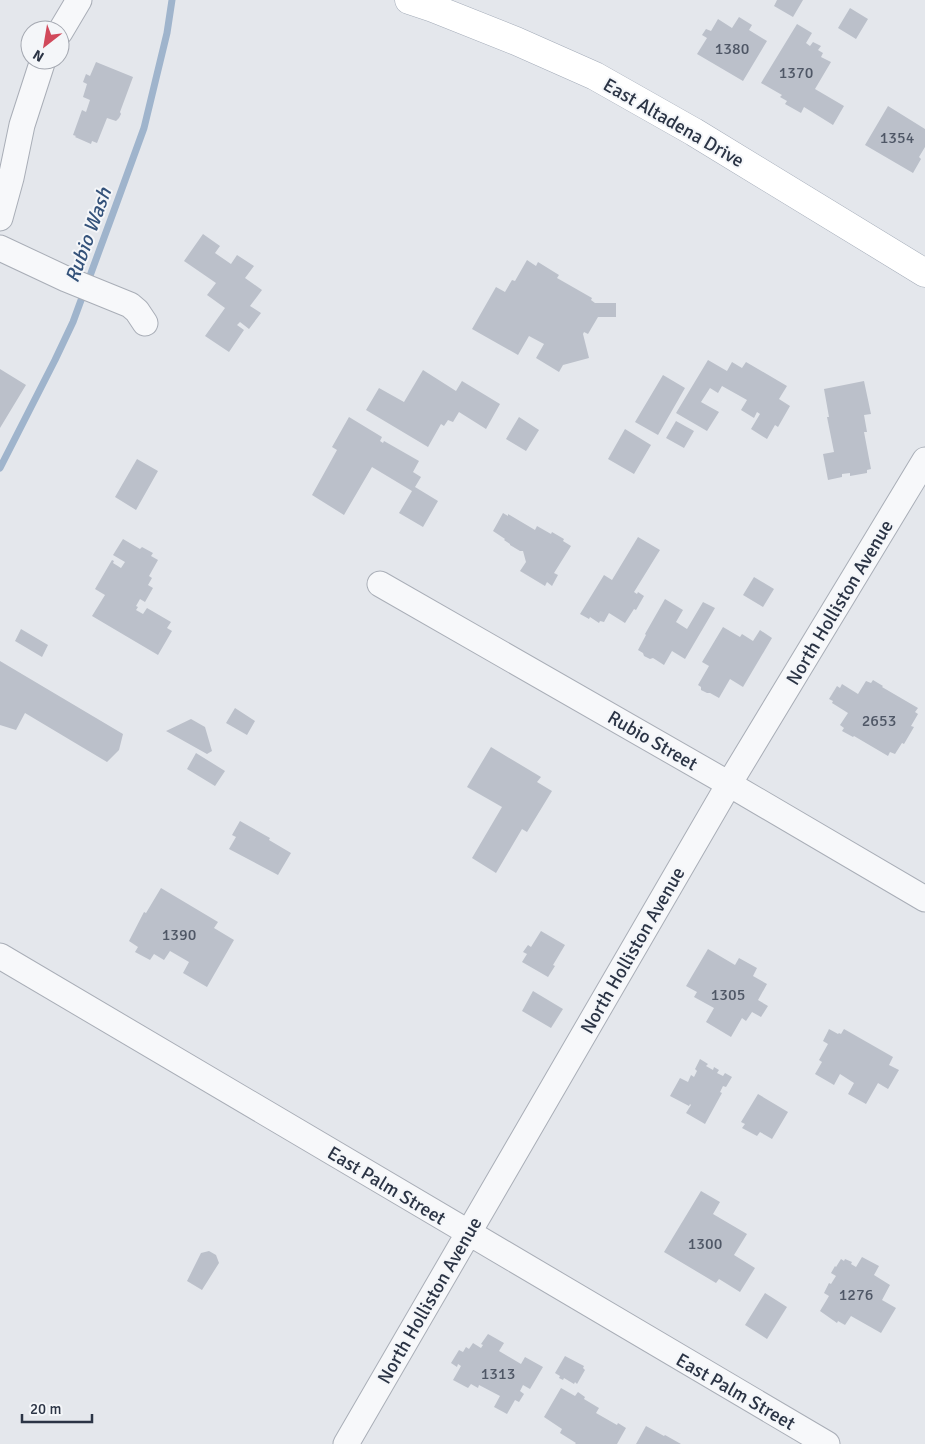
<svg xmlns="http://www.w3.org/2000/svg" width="925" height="1444" viewBox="0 0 925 1444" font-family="Signika,sans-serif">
<rect width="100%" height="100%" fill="#e4e7ec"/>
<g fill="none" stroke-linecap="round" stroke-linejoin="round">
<path stroke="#9fb4cc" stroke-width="7" d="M 0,468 L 55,360 L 73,322 L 116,205 L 144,128 L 167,33 L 172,0"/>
</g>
<path fill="#bbc0ca" d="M 777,0 L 803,0 L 793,17 L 774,6 Z
M 850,8 L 868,19 L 856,39 L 838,28 Z
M 739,17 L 752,25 L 749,30 L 767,41 L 743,81 L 697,54 L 707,38 L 702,35 L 706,29 L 711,31 L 718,19 L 732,28 Z
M 797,24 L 812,33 L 806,43 L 810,46 L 813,42 L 821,46 L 818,50 L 823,53 L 821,57 L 831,62 L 815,89 L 844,106 L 833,125 L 804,107 L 801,113 L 785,104 L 787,101 L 780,97 L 782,95 L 761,83 Z
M 96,62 L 133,77 L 120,112 L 121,114 L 119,118 L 116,121 L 107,118 L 97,143 L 92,141 L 91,144 L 75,137 L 76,136 L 73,135 L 82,110 L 86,112 L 90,100 L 83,97 L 87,84 L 83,82 L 86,74 L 90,76 Z
M 888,106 L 925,129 L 925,147 L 919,157 L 921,159 L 913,173 L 865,145 Z
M 203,234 L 220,246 L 215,253 L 231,264 L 237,255 L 254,266 L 245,278 L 262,290 L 250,306 L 261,313 L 249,329 L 240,322 L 237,325 L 244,330 L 229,352 L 205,336 L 225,308 L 207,295 L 216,283 L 184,261 Z
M 527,260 L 536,266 L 538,262 L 559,275 L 557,278 L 592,298 L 591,300 L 595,303 L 616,303 L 616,317 L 598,317 L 588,334 L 584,332 L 583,334 L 589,358 L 563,365 L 559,372 L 536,358 L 544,344 L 529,336 L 518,355 L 472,329 L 496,287 L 505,292 L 512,280 L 515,281 Z
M 708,360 L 727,371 L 732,362 L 742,368 L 746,362 L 787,386 L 779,399 L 790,406 L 778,427 L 775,425 L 767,439 L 751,429 L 760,414 L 757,412 L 754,418 L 741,410 L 747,400 L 722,386 L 718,393 L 710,388 L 701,402 L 719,412 L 707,431 L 676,413 Z
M 0,369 L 26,385 L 0,428 Z
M 423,370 L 456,391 L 462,381 L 500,404 L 486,429 L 459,412 L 453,422 L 448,420 L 444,426 L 441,424 L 428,447 L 366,410 L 379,388 L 404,402 Z
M 663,375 L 685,388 L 658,435 L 635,422 Z
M 864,381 L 871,414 L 864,415 L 867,432 L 864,432 L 871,469 L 867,470 L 867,473 L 850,476 L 850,473 L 842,474 L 842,477 L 828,480 L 823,454 L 834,452 L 827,417 L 829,417 L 824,389 Z
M 349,417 L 382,437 L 380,441 L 383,443 L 384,441 L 419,461 L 413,472 L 421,477 L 415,487 L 438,501 L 423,527 L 399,513 L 412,491 L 372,467 L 344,515 L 312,495 L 337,450 L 332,447 Z
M 519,417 L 539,430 L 526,451 L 506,439 Z
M 676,421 L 694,431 L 684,448 L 666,438 Z
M 625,429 L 651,445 L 634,474 L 608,459 Z
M 137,459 L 158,471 L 136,510 L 115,497 Z
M 503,513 L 508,516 L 508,514 L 535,530 L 537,526 L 551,534 L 552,532 L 564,539 L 563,541 L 571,546 L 554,573 L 558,575 L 552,586 L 547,582 L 545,586 L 520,571 L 526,562 L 523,551 L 520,551 L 510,545 L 510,544 L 504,540 L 505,539 L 493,531 Z
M 638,537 L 660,550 L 634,592 L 637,594 L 638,592 L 644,596 L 636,610 L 634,609 L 625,623 L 609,613 L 604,622 L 600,621 L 599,623 L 590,617 L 589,619 L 580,614 L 604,575 L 612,580 Z
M 123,539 L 140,549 L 142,547 L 153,553 L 151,556 L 158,560 L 149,576 L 152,578 L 148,585 L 153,588 L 145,602 L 140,599 L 136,606 L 138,607 L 136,610 L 143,614 L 147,608 L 171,622 L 167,628 L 172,631 L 158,655 L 92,616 L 105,595 L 95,589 L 112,560 L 114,561 L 113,563 L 121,568 L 125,562 L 113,555 Z
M 754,577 L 774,589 L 763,607 L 743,595 Z
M 665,599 L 683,610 L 676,622 L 687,629 L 703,602 L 715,608 L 685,659 L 672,651 L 664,665 L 653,658 L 650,659 L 644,656 L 643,653 L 638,650 L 646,635 L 645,634 Z
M 723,627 L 740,637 L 742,634 L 753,641 L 760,630 L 772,638 L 743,687 L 730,679 L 719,698 L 710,693 L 707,693 L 701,690 L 701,687 L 698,685 L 709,666 L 702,662 Z
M 21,629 L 48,645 L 42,657 L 15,641 Z
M 0,661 L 123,734 L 119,750 L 107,762 L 25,713 L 16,730 L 0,725 Z
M 873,680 L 883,686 L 882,687 L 918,708 L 915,712 L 918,714 L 911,726 L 914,727 L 904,744 L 902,743 L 895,754 L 890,752 L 888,756 L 854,736 L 853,737 L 842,731 L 844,728 L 840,725 L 848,713 L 832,703 L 833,701 L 829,699 L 837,686 L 840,688 L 842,684 L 858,694 L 866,681 L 871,683 Z
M 235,708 L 255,721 L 247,735 L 226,723 Z
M 191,719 L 205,727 L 212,751 L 207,754 L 166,731 Z
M 491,747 L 541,777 L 537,782 L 552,791 L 527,832 L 522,829 L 496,873 L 472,858 L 502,807 L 467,787 Z
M 196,753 L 225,771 L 215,786 L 187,769 Z
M 240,821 L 270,838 L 269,840 L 291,853 L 278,875 L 229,849 L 236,837 L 232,835 Z
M 161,888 L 218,922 L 214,928 L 234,940 L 207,987 L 183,973 L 189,962 L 170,951 L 164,960 L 154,954 L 150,960 L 135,952 L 138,947 L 129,941 L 144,912 L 146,913 Z
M 541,931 L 565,945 L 553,965 L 555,966 L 548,977 L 522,962 L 527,954 L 523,952 L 528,945 L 531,947 Z
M 708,949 L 735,965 L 739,958 L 757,968 L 753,976 L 767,984 L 758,1000 L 768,1006 L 761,1017 L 752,1012 L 746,1021 L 742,1018 L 731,1037 L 706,1022 L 714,1008 L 694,997 L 697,992 L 686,986 Z
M 533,991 L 563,1009 L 551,1028 L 522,1011 Z
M 829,1029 L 838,1034 L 839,1033 L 841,1034 L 844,1029 L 893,1057 L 889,1065 L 899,1070 L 888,1089 L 878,1083 L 866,1104 L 848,1094 L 854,1083 L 840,1074 L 834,1085 L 815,1074 L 822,1062 L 819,1060 L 828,1044 L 823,1041 Z
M 700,1059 L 708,1064 L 706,1066 L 713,1070 L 714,1067 L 719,1070 L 717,1073 L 723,1076 L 725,1073 L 732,1077 L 726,1087 L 723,1086 L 720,1092 L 722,1093 L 705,1124 L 686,1113 L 691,1105 L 690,1104 L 689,1106 L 670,1096 L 680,1078 L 688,1082 L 691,1075 L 694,1077 L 697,1071 L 695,1069 Z
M 758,1094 L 788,1112 L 772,1139 L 760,1132 L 757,1136 L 742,1128 L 745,1124 L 741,1122 Z
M 701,1191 L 720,1202 L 713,1214 L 747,1234 L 734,1255 L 755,1268 L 740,1292 L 719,1279 L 716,1283 L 664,1252 Z
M 209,1251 L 216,1255 L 219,1263 L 202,1290 L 187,1281 L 201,1253 Z
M 862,1257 L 879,1266 L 874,1275 L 890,1285 L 882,1300 L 896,1308 L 881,1333 L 851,1316 L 845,1325 L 838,1321 L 837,1323 L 820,1311 L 829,1296 L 824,1293 L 829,1283 L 831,1284 L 836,1276 L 831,1273 L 835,1266 L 836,1267 L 841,1259 L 844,1261 L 845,1259 L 852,1262 L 851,1264 L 856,1267 Z
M 765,1293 L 787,1307 L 767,1339 L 745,1325 Z
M 488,1334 L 504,1343 L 499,1351 L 521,1364 L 525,1357 L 543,1367 L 530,1389 L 523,1385 L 520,1391 L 524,1394 L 519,1402 L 515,1400 L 507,1414 L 494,1407 L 500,1396 L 479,1385 L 478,1388 L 471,1384 L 468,1388 L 453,1380 L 461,1366 L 458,1364 L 457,1367 L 451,1363 L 459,1350 L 463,1352 L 466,1347 L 469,1349 L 473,1343 L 481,1348 L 483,1345 L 481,1344 Z
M 565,1356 L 584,1366 L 583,1368 L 585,1370 L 577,1384 L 575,1382 L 574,1384 L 564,1378 L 563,1380 L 559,1378 L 560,1376 L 555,1373 Z
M 561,1388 L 575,1396 L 578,1392 L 585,1397 L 584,1399 L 599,1408 L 596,1413 L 617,1425 L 618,1423 L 626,1428 L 617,1444 L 575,1444 L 576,1443 L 560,1433 L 562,1429 L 544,1417 Z
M 646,1426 L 664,1436 L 665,1435 L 681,1444 L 636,1444 Z"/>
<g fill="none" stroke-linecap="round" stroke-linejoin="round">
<defs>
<path id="minor" d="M 60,32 L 79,0
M 0,218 L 11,178 L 22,125 L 43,60
M 0,248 L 66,279 L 130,305 L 137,311 L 145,323
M 380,584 L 729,784 L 925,899
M 0,956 L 827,1444
M 346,1444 L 729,784 L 925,460"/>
<path id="major" d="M 409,0 L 433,8 L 516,41 L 595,76 L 694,132 L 925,273"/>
</defs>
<use href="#minor" stroke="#a9aeb7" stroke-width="27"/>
<use href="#major" stroke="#a3abb8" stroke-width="29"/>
<use href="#minor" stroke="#f7f8fa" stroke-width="25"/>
<use href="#major" stroke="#fff" stroke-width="28"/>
</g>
<g text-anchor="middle" stroke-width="4" stroke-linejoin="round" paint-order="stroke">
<g font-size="16" fill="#4f5766">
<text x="732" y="54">1380</text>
<text x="796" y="78">1370</text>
<text x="897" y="143">1354</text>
<text x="879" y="726">2653</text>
<text x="179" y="940">1390</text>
<text x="728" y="1000">1305</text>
<text x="705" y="1249">1300</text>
<text x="856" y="1300">1276</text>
<text x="498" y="1379">1313</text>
</g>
<g font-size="19" fill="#2b3445" stroke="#f4f6f9">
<text transform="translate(674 122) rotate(30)" y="7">East Altadena Drive</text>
<text transform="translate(839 602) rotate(-59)" y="7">North Holliston Avenue</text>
<text transform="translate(653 740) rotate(30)" y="7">Rubio Street</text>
<text transform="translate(632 950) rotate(-60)" y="7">North Holliston Avenue</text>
<text transform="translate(387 1185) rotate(31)" y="7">East Palm Street</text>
<text transform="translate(429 1300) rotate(-60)" y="7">North Holliston Avenue</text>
<text transform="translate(736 1391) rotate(30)" y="7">East Palm Street</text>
</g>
<g font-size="20" font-style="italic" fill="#34527a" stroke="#f4f6f9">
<text transform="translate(88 235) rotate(-70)" y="7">Rubio Wash</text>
</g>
</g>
<g transform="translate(45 45) rotate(211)"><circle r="24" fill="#f4f6f9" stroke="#a4a8b1"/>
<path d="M0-4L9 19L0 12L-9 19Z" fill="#d1495b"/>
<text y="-8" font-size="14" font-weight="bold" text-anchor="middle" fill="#2b3445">N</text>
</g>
<path d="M22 1414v8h70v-8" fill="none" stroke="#2b3445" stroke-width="2.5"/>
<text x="30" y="1414" font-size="15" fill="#2b3445" stroke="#f4f6f9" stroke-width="4" paint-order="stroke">20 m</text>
</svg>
